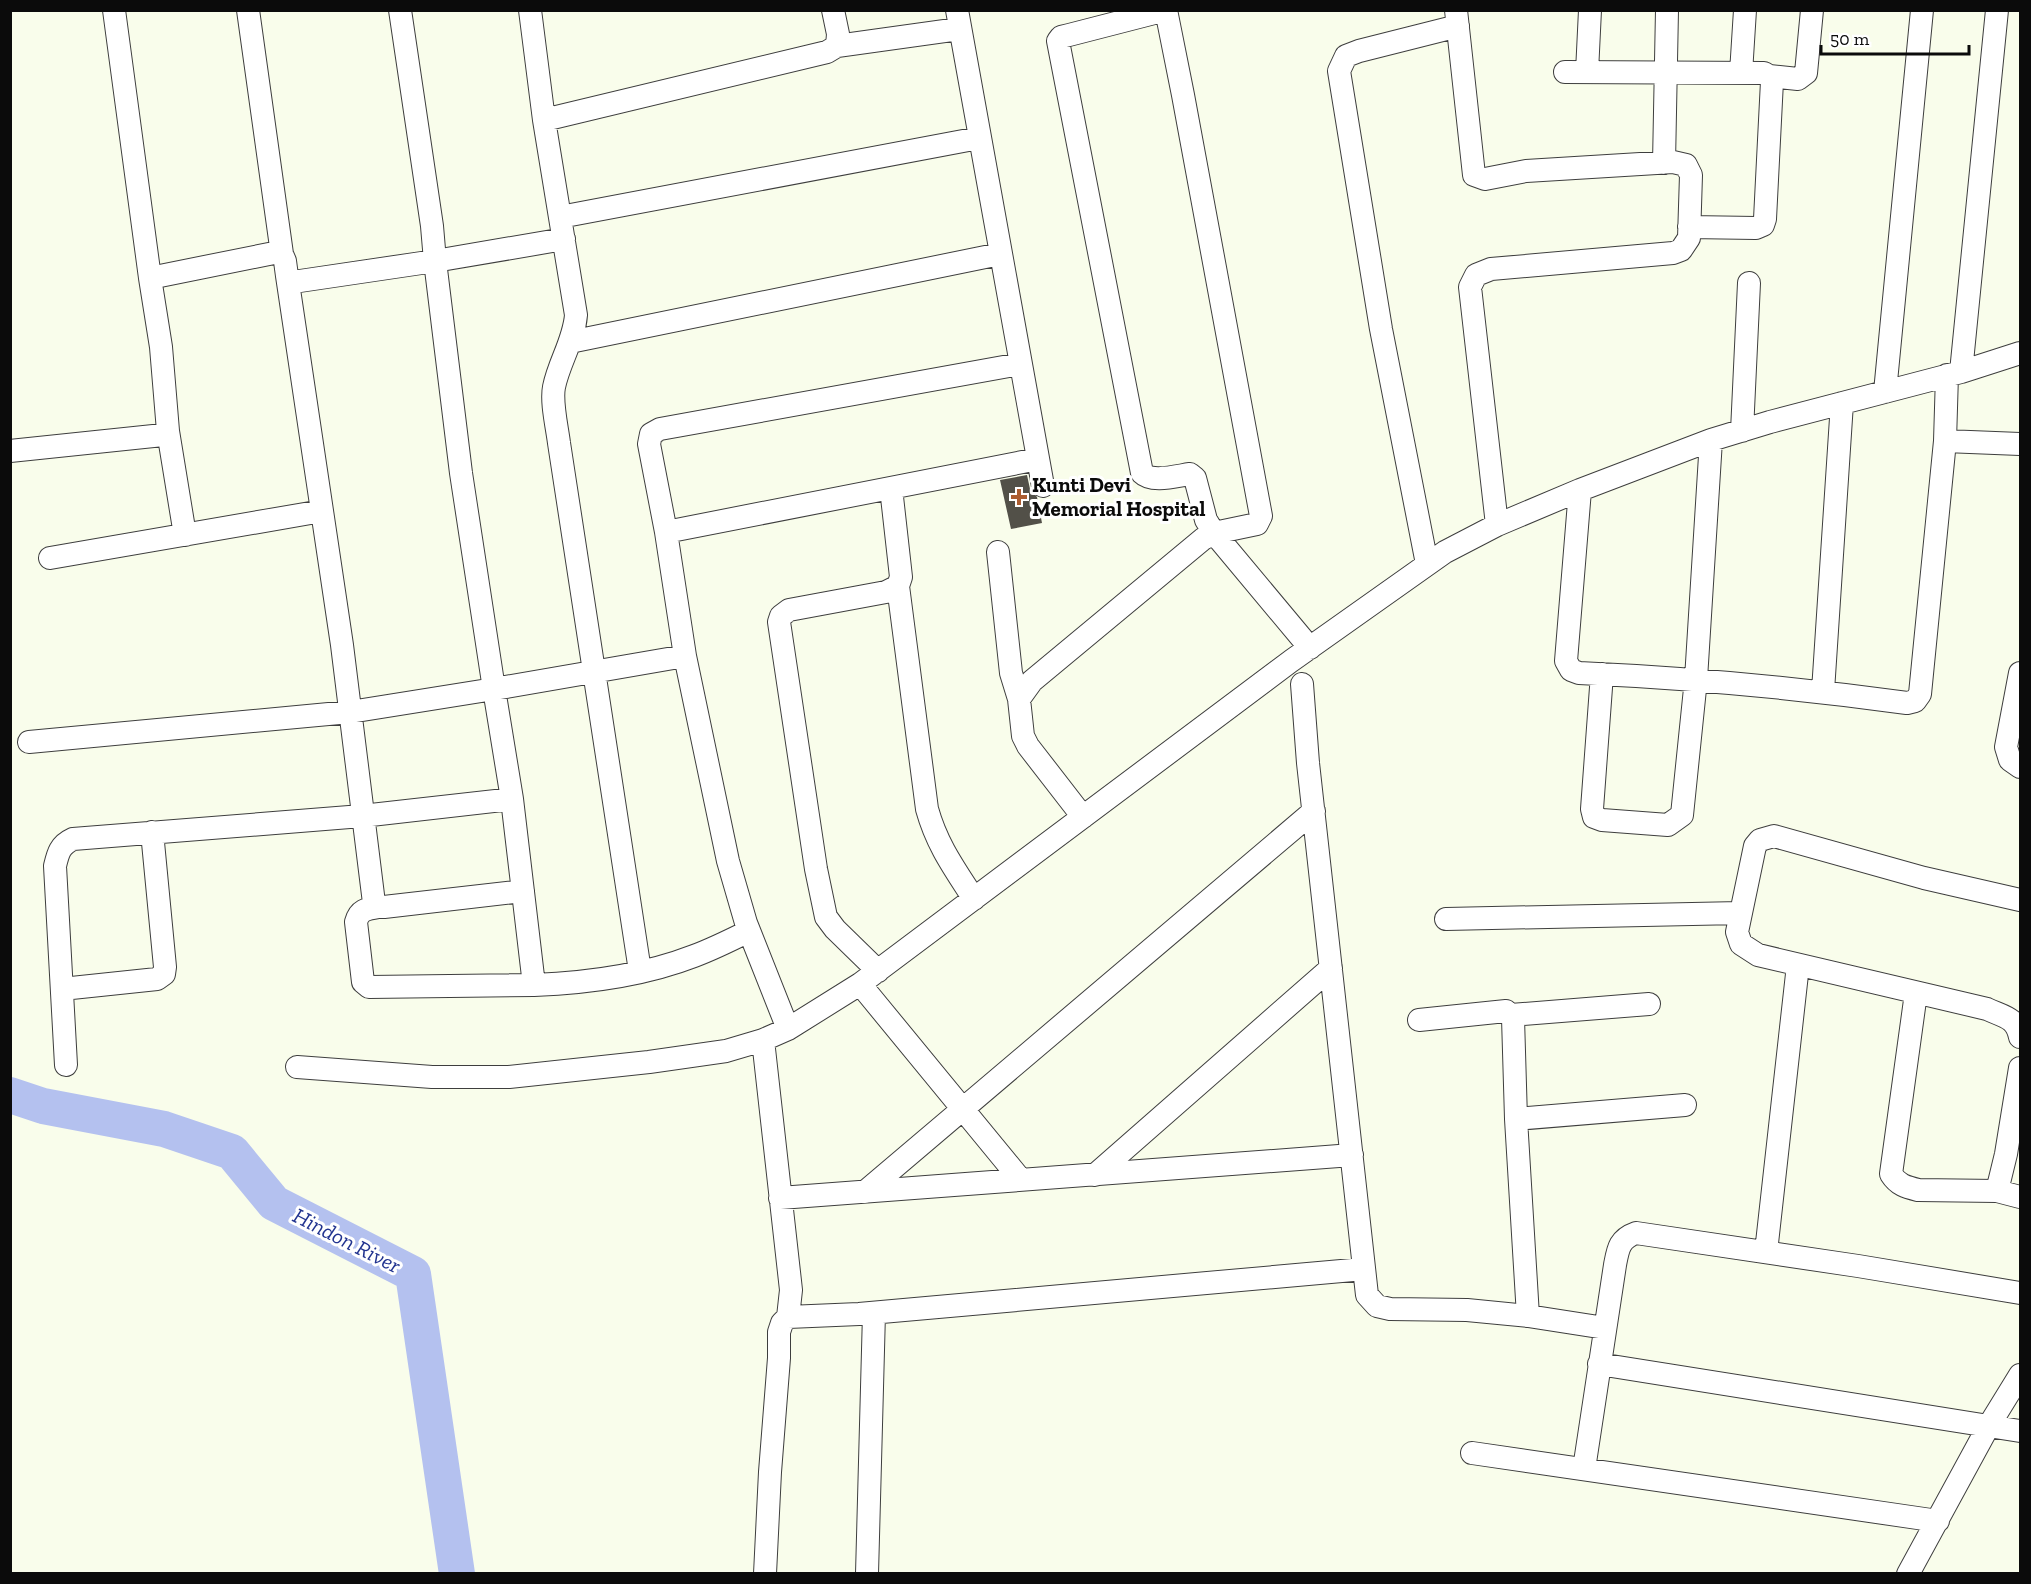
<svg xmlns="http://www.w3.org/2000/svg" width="2031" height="1584" viewBox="0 0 2031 1584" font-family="'Zilla Slab',serif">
<rect width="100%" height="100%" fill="#f9fdeb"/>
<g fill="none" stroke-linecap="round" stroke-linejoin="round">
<path stroke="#b4c1ef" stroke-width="36" d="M 10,1095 L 43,1106 L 164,1129 L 232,1152 L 274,1203 L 413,1274 L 457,1574"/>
</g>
<path fill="#525048" d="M 1027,475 L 1030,489 L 1037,497 L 1042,523 L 1011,529 L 1000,480 Z"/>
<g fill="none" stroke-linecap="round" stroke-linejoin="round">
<defs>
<path id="minor" d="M 114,10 L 150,278
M 248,10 L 282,254
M 400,10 L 432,226 L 435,261 L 564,239
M 530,10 L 544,120 L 576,315 C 574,341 559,362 554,387 C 551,402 557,427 559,443 L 640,971
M 957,10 L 1043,486
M 1166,10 L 1069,35 L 1061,37 L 1058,41 L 1142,473 C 1152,483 1176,476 1190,474 L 1195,478 L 1206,520 L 1214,533 L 1310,648
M 1456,10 L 1474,175 L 1485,179 L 1526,171 L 1673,162 L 1686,165 L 1691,175 L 1689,238 L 1681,250 L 1673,253 L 1491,269 L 1476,275 L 1470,287 L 1497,525
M 837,46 L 959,29
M 1565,72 L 1764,73 L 1769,76 L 1772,81 L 1765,219 L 1763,225 L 1756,228 L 1689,227
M 1587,72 L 1590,10
M 1741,73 L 1745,10
M 1769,76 L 1798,79 L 1806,73 L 1812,10
M 544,120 L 827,52 L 837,46 L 838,34 L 833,10
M 1664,163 L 1667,10
M 560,217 L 979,138
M 287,276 L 342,645 L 374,903 L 378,907 L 384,907 L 523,891
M 570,342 L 1000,254
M 1961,372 L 1997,10
M 1885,392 L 1922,10
M 168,431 L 185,535
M 1742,431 L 1749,283
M 1945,441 L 2020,444
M 10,451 L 163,435 L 168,431 L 161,347 L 150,278 L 274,253 L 282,254 L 285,261 L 287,276 L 293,282 L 435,261 L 461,473 L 494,689 L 685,656 L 728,861 L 746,923 L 788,1029
M 1580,490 L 1566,661 L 1571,670 L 1579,673 C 1689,678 1798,688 1907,703 L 1915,701 L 1920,694 L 1945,441 L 1947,375
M 666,532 L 1038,459
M 998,552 L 1011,673 L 1019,699
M 50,558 L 322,511
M 1427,564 L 1381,329 L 1339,71 L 1346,56 L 1359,51 L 1458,26
M 898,586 L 927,809 C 937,845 954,868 974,899
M 685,656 L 666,532 L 649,444 L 651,434 L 660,429 L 1020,364
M 2020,673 L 2006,747 L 2010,760 L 2020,767
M 1602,674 L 1592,809 L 1594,817 L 1602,820 L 1668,825 L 1682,815 L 1696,679 L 1711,440
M 1302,684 L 1308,763 L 1367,1295 L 1377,1306 L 1390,1309 L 1467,1310 L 1528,1316 L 1605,1328
M 1823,691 L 1842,403
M 29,742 L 350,712 L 494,689 L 512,799 L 534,985 L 369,987 L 363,982 L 356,922 C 359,910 366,909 378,907
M 1083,817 L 1028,746 L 1023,736 L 1019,699 L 1032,681 L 1203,539 L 1214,533 L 1257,524 L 1261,516 L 1183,95 L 1166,10
M 2020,900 L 1924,878 L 1774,836 L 1760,840 L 1755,846 L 1737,932 L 1741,944 L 1758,955 L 1987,1009 C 2004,1017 2016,1017 2020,1037
M 1446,919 L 1740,913
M 878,971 L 835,929 L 826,917 L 816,869 L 779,622 L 781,616 L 789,610 L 886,592 L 898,586 L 901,577 L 891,488
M 860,984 L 1021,1180
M 534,985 C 585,983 645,975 694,956 C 713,949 731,940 749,931
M 62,989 L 157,979 L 164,974 L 165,967 L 152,832
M 1916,993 L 1891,1174 C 1898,1185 1906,1187 1918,1190 L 1997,1191 L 2020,1197
M 1511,1015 L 1649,1004
M 1419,1020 L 1506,1011 L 1513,1018 L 1516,1119 L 1528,1316
M 763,1040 L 791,1290 L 788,1317
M 66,1065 L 55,866 C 58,853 60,845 73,839 L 362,816 L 512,799
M 297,1067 L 432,1077 L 509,1077 L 649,1062 L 726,1051 L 763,1040 L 788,1029 L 860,984 L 1291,661 L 1445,552 L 1497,525 L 1580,490 L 1711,440 L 1770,422 L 1961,372 L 2020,353
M 1516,1119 L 1685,1105
M 1095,1175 L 1331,968
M 1997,1191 L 2006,1154 L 2020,1068
M 865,1192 L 1314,811
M 780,1198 L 1352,1155
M 1766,1252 L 1798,965
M 1599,1364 L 2020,1431
M 1472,1453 L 1938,1521
M 1584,1469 L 1615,1265 C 1618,1249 1619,1239 1636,1233 L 1858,1266 L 2020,1293
M 765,1574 L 770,1472 L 779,1358 L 779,1332 L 782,1323 L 788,1317 L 859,1314 L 1364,1269
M 867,1574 L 874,1313
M 1908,1574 L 1988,1427 L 2020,1375"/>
</defs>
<use href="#minor" stroke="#3e3e3e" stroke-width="24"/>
<use href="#minor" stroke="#fff" stroke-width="22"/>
</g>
<path fill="#ac5d31" stroke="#fff" stroke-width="2" d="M1016 488h6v6h6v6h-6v6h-6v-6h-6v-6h6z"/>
<g text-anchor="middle" stroke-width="6" stroke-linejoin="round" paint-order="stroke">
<g font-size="21" font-weight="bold" fill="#0b0b0b" stroke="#fff" text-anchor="start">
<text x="1032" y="492">Kunti Devi<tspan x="1032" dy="24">Memorial Hospital</tspan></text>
</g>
<g font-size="22" font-style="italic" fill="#21338f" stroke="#fff">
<text transform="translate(347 1240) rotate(27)" y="8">Hindon River</text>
</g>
</g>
<rect width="2031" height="1584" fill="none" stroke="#0b0b0b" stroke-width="24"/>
<path d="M1821 45v9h148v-9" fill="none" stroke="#0b0b0b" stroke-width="3"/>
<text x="1830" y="45" font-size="18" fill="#0b0b0b" stroke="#ffffff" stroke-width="4.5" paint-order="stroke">50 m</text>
</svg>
